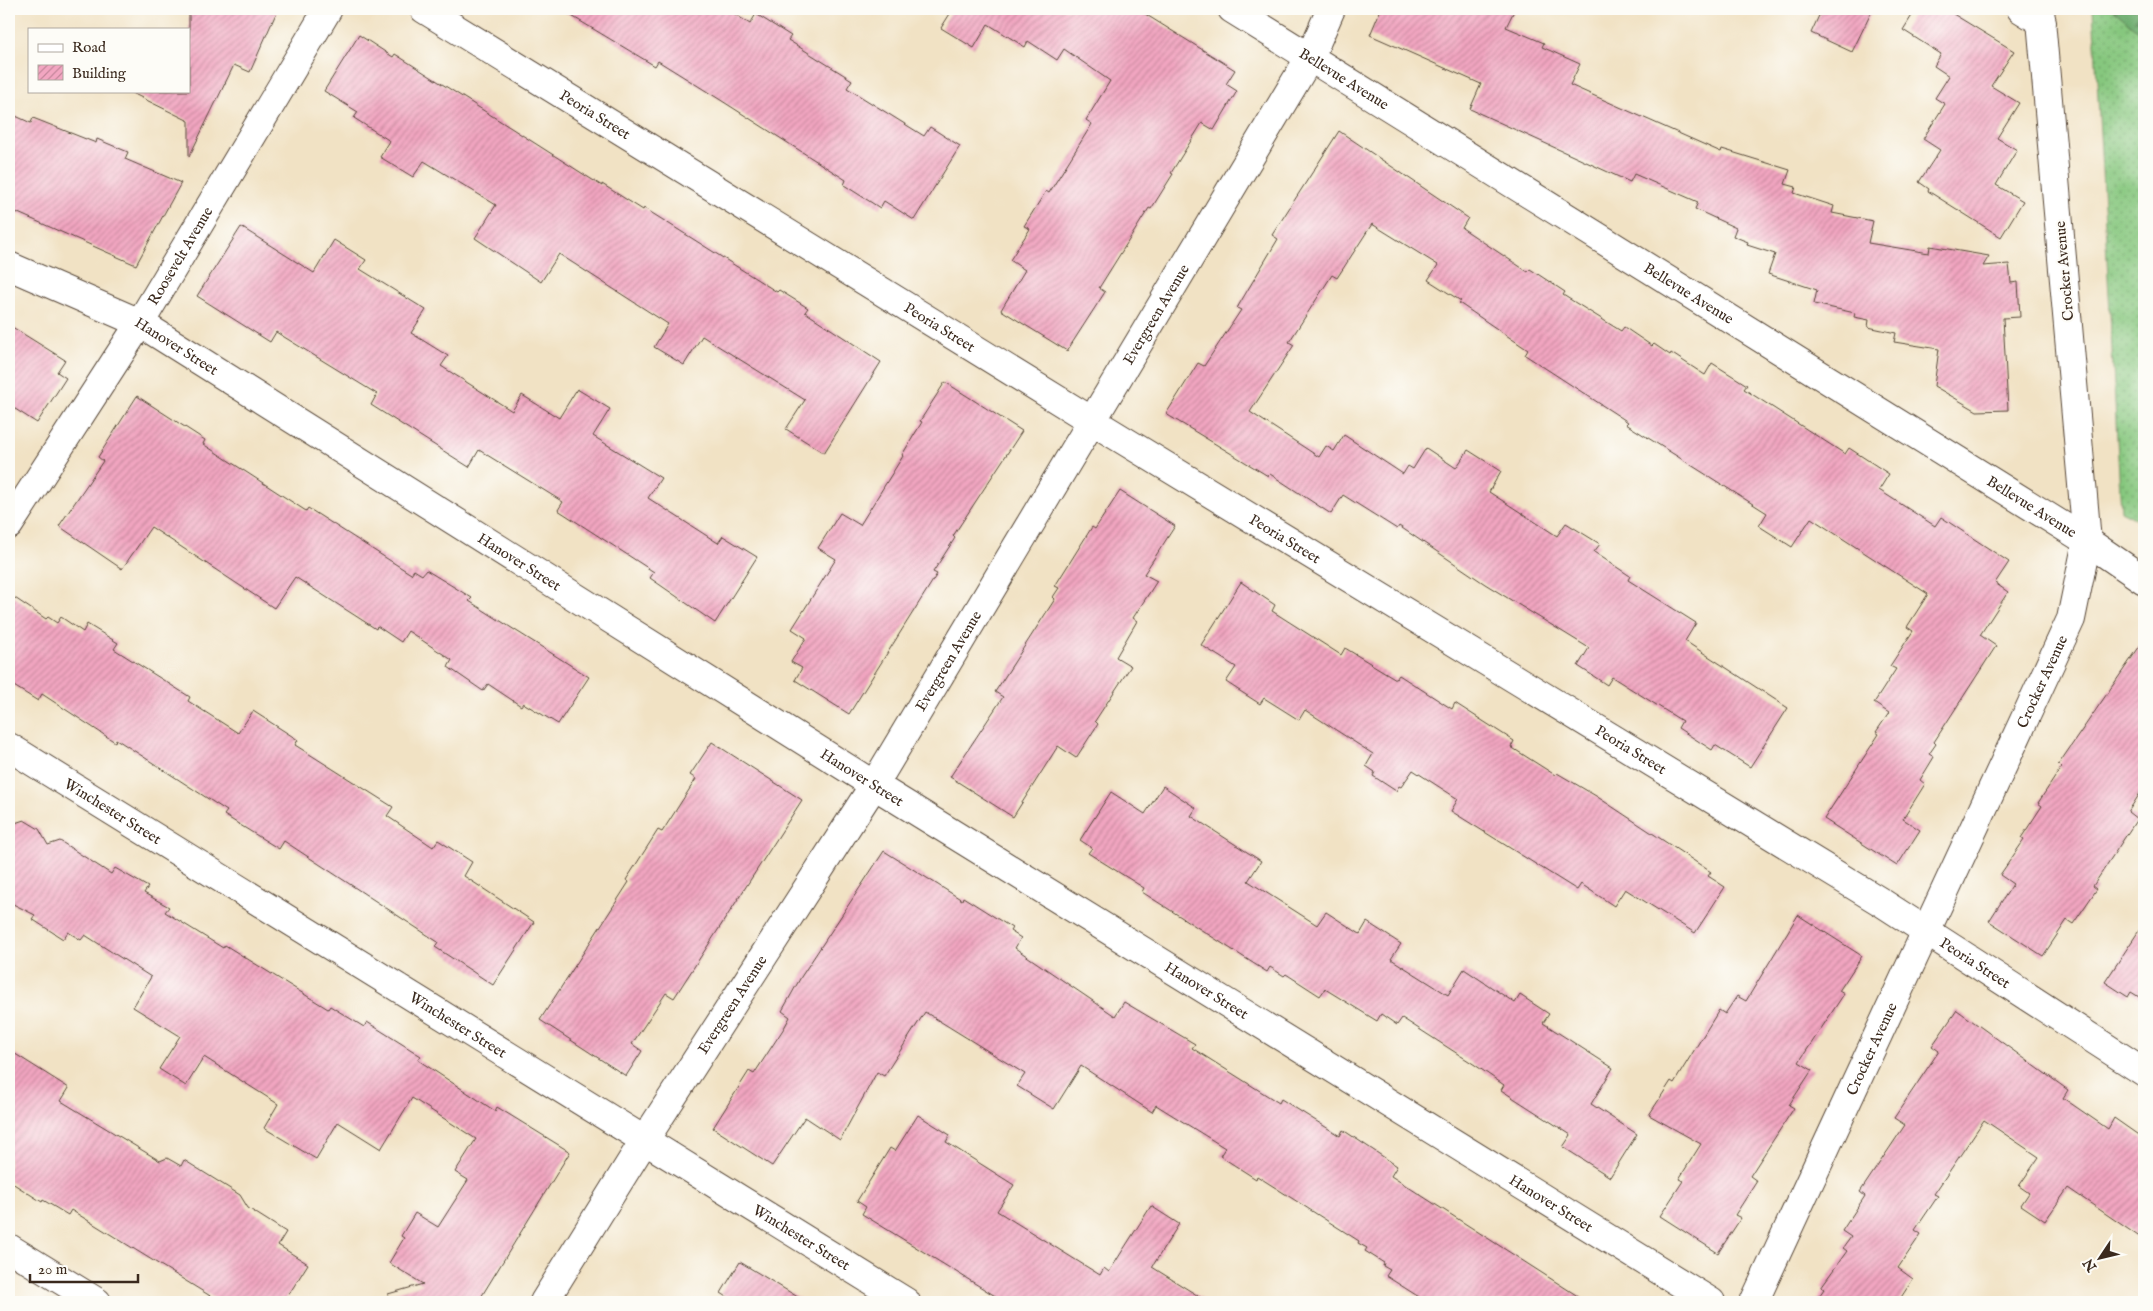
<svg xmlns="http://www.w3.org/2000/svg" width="2153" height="1311" viewBox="0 0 2153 1311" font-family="'IM FELL English',serif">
<defs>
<pattern id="grass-dots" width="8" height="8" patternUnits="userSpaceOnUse" patternTransform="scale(1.25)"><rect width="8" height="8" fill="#86c77e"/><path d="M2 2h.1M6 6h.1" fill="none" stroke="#6fa267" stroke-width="1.8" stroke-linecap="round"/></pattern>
<pattern id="forest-firs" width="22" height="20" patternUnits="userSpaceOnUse" patternTransform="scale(1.25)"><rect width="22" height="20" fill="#6cac6d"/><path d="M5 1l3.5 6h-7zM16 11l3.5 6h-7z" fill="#5a8c59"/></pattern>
<pattern id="building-hatch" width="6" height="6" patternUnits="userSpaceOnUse" patternTransform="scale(1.25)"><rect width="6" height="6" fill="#f2a6c1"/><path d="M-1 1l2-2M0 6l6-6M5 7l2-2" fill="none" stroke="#c5879c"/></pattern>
</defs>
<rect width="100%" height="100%" fill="#fdfcf7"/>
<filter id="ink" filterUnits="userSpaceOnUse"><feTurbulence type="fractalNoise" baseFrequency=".02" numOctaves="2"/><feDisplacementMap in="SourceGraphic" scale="10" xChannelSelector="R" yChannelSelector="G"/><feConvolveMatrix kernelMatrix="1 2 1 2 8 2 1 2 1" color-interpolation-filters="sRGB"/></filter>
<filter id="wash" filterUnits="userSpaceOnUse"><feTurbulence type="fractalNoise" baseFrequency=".0096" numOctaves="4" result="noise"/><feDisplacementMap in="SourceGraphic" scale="20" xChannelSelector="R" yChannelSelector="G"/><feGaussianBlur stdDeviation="1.12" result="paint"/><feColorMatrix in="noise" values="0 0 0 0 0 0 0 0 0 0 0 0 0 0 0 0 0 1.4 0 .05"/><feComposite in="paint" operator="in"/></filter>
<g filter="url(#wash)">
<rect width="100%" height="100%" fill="#f1e2c4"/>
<path fill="url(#grass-dots)" stroke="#60784e" d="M 2093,9 L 2113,9 L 2144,37 L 2144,523 L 2121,511 Z"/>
<path fill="url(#forest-firs)" stroke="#546b46" d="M 2113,9 L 2144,9 L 2144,37 Z"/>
<g id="blocks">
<path fill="url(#building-hatch)" d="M 189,9 L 278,9 L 250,72 L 234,65 L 189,157 L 189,121 L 128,91 L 189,91 Z
M 560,9 L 727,9 L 750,24 L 756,14 L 791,36 L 788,40 L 852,80 L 847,88 L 924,136 L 930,127 L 960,146 L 914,220 L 884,201 L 880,208 L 844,185 L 846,180 L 719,99 L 658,61 L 655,66 Z
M 953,9 L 1137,9 L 1235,70 L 1226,84 L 1237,91 L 1214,130 L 1202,123 L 1171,173 L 1173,174 L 1151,209 L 1149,208 L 1099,288 L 1105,292 L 1067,351 L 1001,310 L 1025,270 L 1010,260 L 1030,229 L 1024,226 L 1046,191 L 1049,193 L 1092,124 L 1086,120 L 1110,81 L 1064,49 L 1057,60 L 1028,41 L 1025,47 L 988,24 L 974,48 L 941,28 Z
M 1381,9 L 1515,9 L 1506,27 L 1544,43 L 1542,47 L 1580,64 L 1570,85 L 1721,152 L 1722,149 L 1790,170 L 1785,184 L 1796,187 L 1794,193 L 1834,206 L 1832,213 L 1873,221 L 1868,243 L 1929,253 L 1930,246 L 1989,256 L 1983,266 L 2009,264 L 2011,283 L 2018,282 L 2020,317 L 2003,318 L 2008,410 L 1977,411 L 1934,386 L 1939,349 L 1894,342 L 1896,333 L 1868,327 L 1869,320 L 1854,317 L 1855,313 L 1814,304 L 1817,290 L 1768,274 L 1775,254 L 1747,245 L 1748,242 L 1733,236 L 1736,228 L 1695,209 L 1698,202 L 1634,174 L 1630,182 L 1470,109 L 1481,84 L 1370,35 Z
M 1822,9 L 1873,9 L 1852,52 L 1811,33 Z
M 1916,9 L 1945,9 L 2014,51 L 1991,86 L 2019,103 L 1997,138 L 2017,150 L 1996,185 L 2023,201 L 2001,237 L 1928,191 L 1929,189 L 1919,182 L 1940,150 L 1923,139 L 1945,104 L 1935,98 L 1949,76 L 1934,66 L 1941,54 L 1903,30 Z
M 359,35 L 393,57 L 395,54 L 602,186 L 602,184 L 643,210 L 644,208 L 777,292 L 779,290 L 808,308 L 805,312 L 881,362 L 824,453 L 786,429 L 805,400 L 702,336 L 684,365 L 654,347 L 668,324 L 559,254 L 541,282 L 475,238 L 496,205 L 424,161 L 413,177 L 380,157 L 390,141 L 354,118 L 358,112 L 324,91 Z
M 9,113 L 31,123 L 33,118 L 96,143 L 97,139 L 128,152 L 125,159 L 181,183 L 136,265 L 9,209 Z
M 1339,131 L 1468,218 L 1462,228 L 1528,272 L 1530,269 L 1565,292 L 1563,295 L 1621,331 L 1624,327 L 1652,346 L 1654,344 L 1670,355 L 1671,353 L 1705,375 L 1712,363 L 1747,385 L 1744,389 L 1845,454 L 1849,448 L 1889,474 L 1879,490 L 1935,526 L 1941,517 L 2009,562 L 1995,583 L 2008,592 L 1980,635 L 1996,646 L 1934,742 L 1936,744 L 1929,754 L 1934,757 L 1920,780 L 1925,784 L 1903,819 L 1920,830 L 1897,866 L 1824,819 L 1879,734 L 1876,732 L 1889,713 L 1874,703 L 1896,669 L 1890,666 L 1913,631 L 1907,627 L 1928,594 L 1811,518 L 1792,547 L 1759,526 L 1767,513 L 1626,424 L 1628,422 L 1525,355 L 1528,350 L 1459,303 L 1461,301 L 1428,280 L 1438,265 L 1372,224 L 1337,278 L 1332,275 L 1289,342 L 1294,345 L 1250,412 L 1319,457 L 1326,446 L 1334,451 L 1344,435 L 1403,474 L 1408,466 L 1413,469 L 1426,448 L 1456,468 L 1468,450 L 1501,471 L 1489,492 L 1557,536 L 1566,523 L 1600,544 L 1594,552 L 1630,576 L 1628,580 L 1696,623 L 1685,641 L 1788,708 L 1750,767 L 1715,745 L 1712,750 L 1678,728 L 1682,721 L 1612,677 L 1607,685 L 1578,666 L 1589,648 L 1485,584 L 1399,526 L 1397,529 L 1343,495 L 1331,514 L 1270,474 L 1268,476 L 1166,414 L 1198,363 L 1204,366 L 1241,310 L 1237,308 L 1278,239 L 1272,235 Z
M 241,227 L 314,273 L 334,240 L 366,260 L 360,269 L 426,310 L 411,333 L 448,356 L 441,366 L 512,411 L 522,395 L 559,418 L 577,389 L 610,409 L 593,436 L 661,478 L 648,498 L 718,543 L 723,536 L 757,557 L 715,623 L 650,578 L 654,572 L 558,510 L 563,502 L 479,450 L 469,467 L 371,405 L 377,394 L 276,332 L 270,342 L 197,296 Z
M 9,325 L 65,360 L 57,372 L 66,378 L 37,423 L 9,405 Z
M 945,382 L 1022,431 L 953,536 L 955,538 L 933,572 L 937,574 L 849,714 L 795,680 L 802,668 L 791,662 L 806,638 L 792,629 L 836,559 L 818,548 L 840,513 L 860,525 L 903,456 L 902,455 L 922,422 L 920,421 Z
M 137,396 L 205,440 L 203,444 L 306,511 L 308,508 L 411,574 L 414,570 L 422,575 L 426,570 L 472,598 L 469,601 L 589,677 L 558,724 L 523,703 L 521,706 L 488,684 L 483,691 L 448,667 L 452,660 L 408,631 L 401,642 L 377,626 L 376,629 L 295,577 L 274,608 L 151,527 L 122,569 L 59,526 L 103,461 L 98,457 Z
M 1120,491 L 1175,526 L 1144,574 L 1157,581 L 1133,618 L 1137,621 L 1116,657 L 1131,666 L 1095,721 L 1098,724 L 1076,758 L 1058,746 L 1013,817 L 950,777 L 1003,697 L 995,692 L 1055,599 L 1053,597 L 1059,588 L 1055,586 L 1092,527 L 1095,529 Z
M 1241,582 L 1275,605 L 1272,611 L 1341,655 L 1345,648 L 1396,679 L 1399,675 L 1452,709 L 1455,703 L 1514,741 L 1511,747 L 1555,775 L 1557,773 L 1596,796 L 1711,872 L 1708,876 L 1725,887 L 1695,933 L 1625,889 L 1614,906 L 1581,884 L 1577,890 L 1451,811 L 1458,799 L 1413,770 L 1401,787 L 1399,786 L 1396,791 L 1373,776 L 1375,772 L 1366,766 L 1373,754 L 1305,710 L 1299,720 L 1264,698 L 1260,704 L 1226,682 L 1236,667 L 1201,645 Z
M 9,594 L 46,619 L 48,617 L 57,623 L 61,617 L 83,632 L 87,624 L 118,643 L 114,649 L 190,697 L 188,701 L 238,733 L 253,711 L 298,740 L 295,745 L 393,807 L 387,816 L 433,847 L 438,840 L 472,862 L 464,876 L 534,922 L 493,985 L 435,947 L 438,942 L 284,841 L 279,849 L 224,815 L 227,811 L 116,739 L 115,742 L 42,694 L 38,701 L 9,683 Z
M 2144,640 L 2144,787 L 2128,812 L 2137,819 L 2093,886 L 2097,889 L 2073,924 L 2067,920 L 2043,956 L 1989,921 L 2013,884 L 2000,875 L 2024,840 L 2021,838 L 2042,806 L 2038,803 L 2061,768 L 2058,765 Z
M 712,742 L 802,800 L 674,998 L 666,993 L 632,1044 L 642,1051 L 626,1076 L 540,1020 L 629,882 L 626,880 L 658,830 L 662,832 L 696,779 L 690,775 Z
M 1163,786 L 1196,808 L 1191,816 L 1261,861 L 1248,881 L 1317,925 L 1326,912 L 1360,934 L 1367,922 L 1401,944 L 1391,959 L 1448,995 L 1464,969 L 1515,1003 L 1520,995 L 1549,1014 L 1543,1023 L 1613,1068 L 1591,1104 L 1637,1134 L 1610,1177 L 1563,1147 L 1571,1135 L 1501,1090 L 1504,1085 L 1475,1065 L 1402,1018 L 1397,1025 L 1381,1014 L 1377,1021 L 1325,989 L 1320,996 L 1286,974 L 1284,976 L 1270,967 L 1267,972 L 1142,892 L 1144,888 L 1088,853 L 1092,848 L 1080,840 L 1111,792 L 1145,814 Z
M 24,820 L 39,829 L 48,845 L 60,841 L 111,874 L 115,868 L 148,887 L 144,893 L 169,907 L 165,912 L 223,948 L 225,945 L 328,1009 L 330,1006 L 364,1027 L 367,1022 L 421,1056 L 418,1060 L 495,1111 L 497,1107 L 570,1152 L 478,1302 L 389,1302 L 388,1294 L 423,1284 L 389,1263 L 404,1238 L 401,1236 L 415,1213 L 438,1227 L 468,1180 L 455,1172 L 476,1139 L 412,1098 L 381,1149 L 338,1122 L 316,1159 L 264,1128 L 278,1104 L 204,1057 L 186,1086 L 159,1069 L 180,1036 L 133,1007 L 151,977 L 85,935 L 81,940 L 68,932 L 63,939 L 32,919 L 35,915 L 9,902 L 9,825 Z
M 884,851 L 962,900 L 963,897 L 1012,928 L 1010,931 L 1021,938 L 1015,948 L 1115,1016 L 1124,1002 L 1195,1044 L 1192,1048 L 1279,1103 L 1281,1099 L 1340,1136 L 1343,1130 L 1397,1166 L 1391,1176 L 1587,1302 L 1427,1302 L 1386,1276 L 1390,1270 L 1383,1266 L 1384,1263 L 1365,1251 L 1367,1248 L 1358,1243 L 1359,1241 L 1257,1176 L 1256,1179 L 1220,1156 L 1225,1148 L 1156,1105 L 1152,1112 L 1081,1066 L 1054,1109 L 1017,1086 L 1025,1074 L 925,1012 L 884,1076 L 877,1072 L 840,1140 L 805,1117 L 772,1166 L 713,1128 L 749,1071 L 754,1074 L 784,1028 L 790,1017 L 782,1011 L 801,977 Z
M 1798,915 L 1862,956 L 1839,991 L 1844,994 L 1799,1062 L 1812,1070 L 1789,1105 L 1794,1108 L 1750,1176 L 1757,1181 L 1735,1215 L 1741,1218 L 1718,1253 L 1660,1216 L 1683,1181 L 1679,1179 L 1701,1144 L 1649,1115 L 1671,1081 L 1674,1083 L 1719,1010 L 1725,1014 L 1737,996 L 1746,1001 Z
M 2144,923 L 2144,1000 L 2131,992 L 2128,997 L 2105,982 Z
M 1957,1010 L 2068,1090 L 2063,1098 L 2108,1129 L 2114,1118 L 2144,1139 L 2144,1240 L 2068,1188 L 2045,1221 L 2021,1205 L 2029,1193 L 2019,1186 L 2039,1157 L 1984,1120 L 1934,1194 L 1938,1196 L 1915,1230 L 1921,1234 L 1898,1268 L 1913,1279 L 1898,1302 L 1815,1302 L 1824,1289 L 1821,1287 L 1847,1251 L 1843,1248 L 1851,1237 L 1842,1231 L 1865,1196 L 1860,1192 L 1905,1125 L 1894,1118 L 1939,1051 L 1932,1046 Z
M 9,1050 L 69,1088 L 61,1101 L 160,1161 L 167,1158 L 181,1166 L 184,1160 L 240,1195 L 248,1208 L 286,1232 L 278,1245 L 308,1264 L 284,1302 L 220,1302 L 71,1210 L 68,1215 L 43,1200 L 42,1202 L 9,1181 Z
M 918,1115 L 950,1135 L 946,1142 L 1014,1185 L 997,1211 L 1100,1275 L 1104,1268 L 1109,1272 L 1151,1206 L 1179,1224 L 1152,1267 L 1208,1302 L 1005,1302 L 862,1214 L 866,1207 L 857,1201 L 890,1148 L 895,1151 Z
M 740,1262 L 806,1302 L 735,1302 L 721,1293 Z"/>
</g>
</g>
<g filter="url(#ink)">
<use href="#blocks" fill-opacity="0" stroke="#564637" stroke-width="1"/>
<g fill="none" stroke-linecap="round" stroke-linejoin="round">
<defs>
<g id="street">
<path id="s1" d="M 424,9 L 1092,421 L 1881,902 L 2144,1072"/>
<path id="s2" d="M 1232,9 L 2087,541 L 2144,580"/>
<path d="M 2021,9 L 2042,22"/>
<path id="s3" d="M 9,266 L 140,323 L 874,785 L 1711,1302"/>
<path id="s4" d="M 9,525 L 140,323 L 328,9"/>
<path id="s5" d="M 9,747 L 906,1302"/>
<path d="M 9,1248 L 97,1302"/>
<path id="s6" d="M 544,1302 L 644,1141 L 874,785 L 1310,57 L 1331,9"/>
</g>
<g id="secondary">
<path id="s7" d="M 1754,1302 L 2071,619 L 2087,541 L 2040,9"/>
</g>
</defs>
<use href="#street" stroke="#564637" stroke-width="30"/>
<use href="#secondary" stroke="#564637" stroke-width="30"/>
<use href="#street" stroke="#fff" stroke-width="28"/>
<use href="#secondary" stroke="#fff" stroke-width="28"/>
</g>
</g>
<g text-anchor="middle" stroke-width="4.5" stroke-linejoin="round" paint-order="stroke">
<g font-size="15" fill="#3b2a1e" stroke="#fdfcf7">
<text dy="5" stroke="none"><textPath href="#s2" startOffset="132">Bellevue Avenue</textPath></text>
<text dy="5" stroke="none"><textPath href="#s1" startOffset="201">Peoria Street</textPath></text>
<text dy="5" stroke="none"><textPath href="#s4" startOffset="319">Roosevelt Avenue</textPath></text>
<text transform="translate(2064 271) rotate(-95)" y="5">Crocker Avenue</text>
<text dy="5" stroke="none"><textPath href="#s2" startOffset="538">Bellevue Avenue</textPath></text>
<text dy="5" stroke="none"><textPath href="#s6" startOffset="1162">Evergreen Avenue</textPath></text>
<text dy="5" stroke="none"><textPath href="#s1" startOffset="606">Peoria Street</textPath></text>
<text dy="5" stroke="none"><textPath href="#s3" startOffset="186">Hanover Street</textPath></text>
<text dy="5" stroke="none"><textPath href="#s2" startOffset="942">Bellevue Avenue</textPath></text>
<text dy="5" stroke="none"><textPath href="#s1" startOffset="1011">Peoria Street</textPath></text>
<text dy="5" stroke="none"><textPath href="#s3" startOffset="591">Hanover Street</textPath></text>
<text dy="5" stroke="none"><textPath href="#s6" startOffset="758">Evergreen Avenue</textPath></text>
<text dy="5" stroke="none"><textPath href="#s7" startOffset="684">Crocker Avenue</textPath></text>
<text dy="5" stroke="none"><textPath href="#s1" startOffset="1416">Peoria Street</textPath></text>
<text dy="5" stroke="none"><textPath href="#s3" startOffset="996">Hanover Street</textPath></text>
<text dy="5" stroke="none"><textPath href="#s5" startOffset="122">Winchester Street</textPath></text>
<text dy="5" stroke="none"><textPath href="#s1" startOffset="1821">Peoria Street</textPath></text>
<text dy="5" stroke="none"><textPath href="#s3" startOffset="1401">Hanover Street</textPath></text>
<text dy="5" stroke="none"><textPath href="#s6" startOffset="352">Evergreen Avenue</textPath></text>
<text dy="5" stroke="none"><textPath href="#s5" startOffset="528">Winchester Street</textPath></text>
<text dy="5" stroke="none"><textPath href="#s7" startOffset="279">Crocker Avenue</textPath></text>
<text dy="5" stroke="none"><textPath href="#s3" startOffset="1806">Hanover Street</textPath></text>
<text dy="5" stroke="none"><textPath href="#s5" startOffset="932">Winchester Street</textPath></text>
</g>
</g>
<rect width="2153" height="1311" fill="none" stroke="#fdfcf7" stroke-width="30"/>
<rect x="28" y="28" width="162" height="65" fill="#fdfcf7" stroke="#afa8a0"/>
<rect x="38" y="44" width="25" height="8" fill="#ffffff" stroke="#afa8a0"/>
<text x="72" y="52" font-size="15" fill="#3b2a1e">Road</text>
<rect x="38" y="65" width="25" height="15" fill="url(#building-hatch)" stroke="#afa8a0"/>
<text x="72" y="78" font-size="15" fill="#3b2a1e">Building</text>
<g transform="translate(2100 1258) rotate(235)" stroke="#fdfcf7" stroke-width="4" paint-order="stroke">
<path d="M0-4L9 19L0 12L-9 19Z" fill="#3b2a1e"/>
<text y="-8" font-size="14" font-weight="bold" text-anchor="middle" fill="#3b2a1e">N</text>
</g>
<path d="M30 1274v8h108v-8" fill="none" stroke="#3b2a1e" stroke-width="2.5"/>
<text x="38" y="1274" font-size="15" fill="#3b2a1e" stroke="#fdfcf7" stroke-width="4" paint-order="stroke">20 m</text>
</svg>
